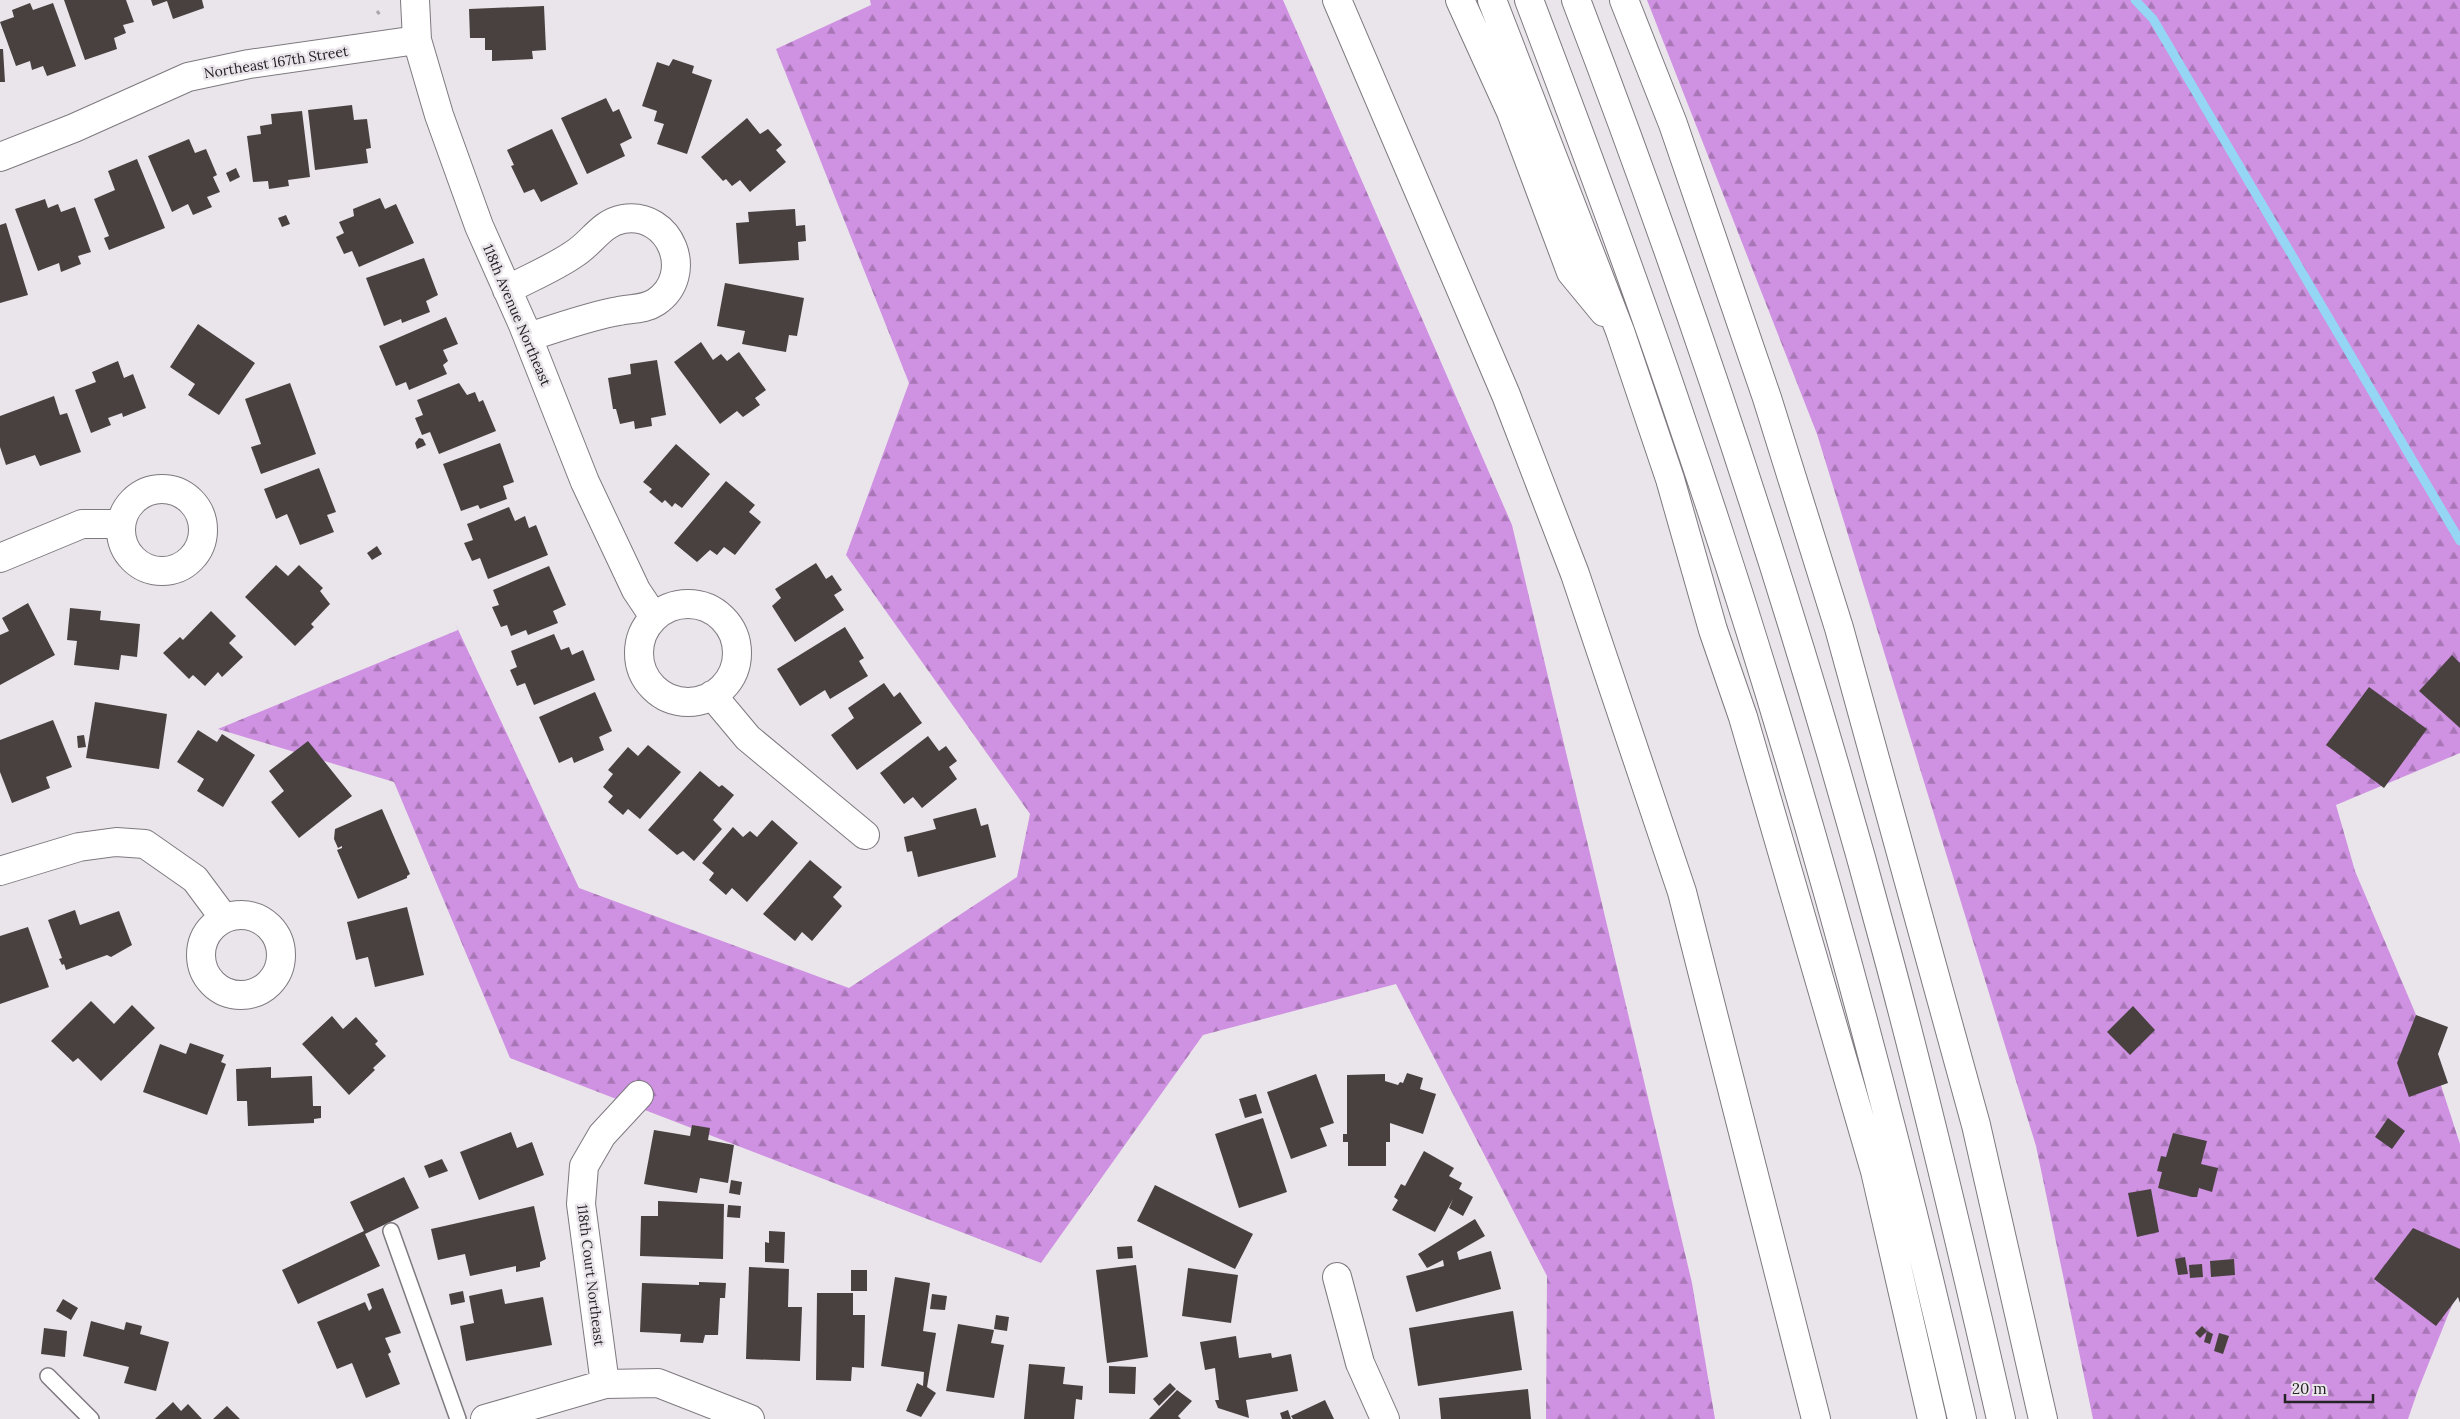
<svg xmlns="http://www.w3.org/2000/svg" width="2460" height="1419" viewBox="0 0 2460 1419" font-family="Lora,serif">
<defs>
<pattern id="forest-firs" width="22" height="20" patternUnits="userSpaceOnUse" patternTransform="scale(1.25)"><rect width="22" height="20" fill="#cf91e1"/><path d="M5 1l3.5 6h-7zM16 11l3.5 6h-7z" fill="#a876b6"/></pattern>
</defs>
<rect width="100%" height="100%" fill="#eae5eb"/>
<path fill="url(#forest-firs)" d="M 870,0 L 1283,0 L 1512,525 L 1692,1283 L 1715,1419 L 1546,1419 L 1547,1276 L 1396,984 L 1203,1035 L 1041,1263 L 510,1058 L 394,782 L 218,729 L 458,630 L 454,621 L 579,888 L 849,988 L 1017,877 L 1030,814 L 846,555 L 909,383 L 776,49 L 871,5 Z
M 1647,0 L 2460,0 L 2460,753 L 2336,805 L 2355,871 L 2425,1036 L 2460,1144 L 2460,1285 L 2418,1390 L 2408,1419 L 2093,1419 L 2036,1146 L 1817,434 Z"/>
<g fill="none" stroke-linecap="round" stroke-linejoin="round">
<path stroke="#95d6f4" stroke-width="9" d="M 2135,0 L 2153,19 L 2460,541"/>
</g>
<path fill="#484140" d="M 64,0 L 126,0 L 134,22 L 123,25 L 126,33 L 114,38 L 117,49 L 85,60 Z
M 151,0 L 202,0 L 204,8 L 173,19 L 167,1 L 153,6 Z
M 30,3 L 33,10 L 53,3 L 76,66 L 47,76 L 43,66 L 32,70 L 30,61 L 16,66 L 0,22 L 14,17 L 12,10 Z
M 544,6 L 546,50 L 532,51 L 533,59 L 492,61 L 492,50 L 485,50 L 485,38 L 470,38 L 469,9 Z
M 0,49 L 3,49 L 5,82 L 0,82 Z
M 673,59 L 694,66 L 692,73 L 712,80 L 687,154 L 657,144 L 664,124 L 654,121 L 657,111 L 642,106 L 657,62 L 669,66 Z
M 606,98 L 613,112 L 619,109 L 632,138 L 620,144 L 625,156 L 587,174 L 561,118 Z
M 352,105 L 354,120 L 367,119 L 371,148 L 366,149 L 368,163 L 315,170 L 308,110 Z
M 302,111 L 310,177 L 288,180 L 289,186 L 269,189 L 268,181 L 253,182 L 247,136 L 261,134 L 260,126 L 272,124 L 271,114 Z
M 747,118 L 760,134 L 768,129 L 782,145 L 776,150 L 786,162 L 750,192 L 740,180 L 732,186 L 726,179 L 723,181 L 701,157 Z
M 552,129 L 578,184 L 541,202 L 534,189 L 524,193 L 511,166 L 514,165 L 507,150 Z
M 189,139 L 195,153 L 206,149 L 217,175 L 213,177 L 220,192 L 207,197 L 212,207 L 193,215 L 188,204 L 172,212 L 148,156 Z
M 137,159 L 165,228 L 109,250 L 104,238 L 109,236 L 94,199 L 115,190 L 108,171 Z
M 236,168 L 240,177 L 230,182 L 226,173 Z
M 380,198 L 385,209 L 396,204 L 414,243 L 359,267 L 352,251 L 344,254 L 336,237 L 344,233 L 339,222 L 354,216 L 353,209 Z
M 45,199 L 48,208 L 58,204 L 61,212 L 75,207 L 91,252 L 78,256 L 81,264 L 61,272 L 59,263 L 38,271 L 15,209 Z
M 795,209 L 796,226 L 805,225 L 806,241 L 798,242 L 799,260 L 739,264 L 736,223 L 749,222 L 748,212 Z
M 286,215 L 290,224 L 282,227 L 278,218 Z
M 6,223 L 28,295 L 0,303 L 0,225 Z
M 424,258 L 438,295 L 426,301 L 430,312 L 402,323 L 401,319 L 384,326 L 366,278 Z
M 725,283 L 804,298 L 797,336 L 789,335 L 786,352 L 742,344 L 745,331 L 717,326 Z
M 446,317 L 458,344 L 443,350 L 448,361 L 443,365 L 447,374 L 409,390 L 406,382 L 396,386 L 379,346 Z
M 198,324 L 255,363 L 219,415 L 188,395 L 195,384 L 170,367 Z
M 701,342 L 713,360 L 721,354 L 727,361 L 739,352 L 766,390 L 755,398 L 760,405 L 743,417 L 737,411 L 720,424 L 674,362 Z
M 657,360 L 666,415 L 651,418 L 652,426 L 635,429 L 634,421 L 620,424 L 616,409 L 613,409 L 608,378 L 631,374 L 630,364 Z
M 118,361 L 124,378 L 133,374 L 146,408 L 123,417 L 122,413 L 108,418 L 111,425 L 91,433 L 75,390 L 96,382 L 92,372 Z
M 290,383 L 316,454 L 261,474 L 251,447 L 261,444 L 245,399 Z
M 459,383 L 467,395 L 475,392 L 479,402 L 483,400 L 496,431 L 439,454 L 430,432 L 422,435 L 415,418 L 423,415 L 417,400 Z
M 54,396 L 60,415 L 67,413 L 81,452 L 40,466 L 35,455 L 6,465 L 0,447 L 0,416 Z
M 419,438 L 423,439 L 426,445 L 417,449 L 415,443 Z
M 500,443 L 514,482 L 503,486 L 507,499 L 480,509 L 478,505 L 461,511 L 443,464 Z
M 676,444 L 710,474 L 682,508 L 675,503 L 672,507 L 665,500 L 662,503 L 649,492 L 652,489 L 643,482 Z
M 319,468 L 336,512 L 327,515 L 334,532 L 300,545 L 287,514 L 276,519 L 264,489 Z
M 726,481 L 755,505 L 749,512 L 761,522 L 735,555 L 724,547 L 717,555 L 710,550 L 697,562 L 674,543 Z
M 509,507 L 515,521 L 525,516 L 529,528 L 536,525 L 548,555 L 488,579 L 480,558 L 472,561 L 464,543 L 473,540 L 467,524 Z
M 377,546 L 382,554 L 372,560 L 367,553 Z
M 816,563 L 826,579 L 832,575 L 842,590 L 834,595 L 844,610 L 795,642 L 772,606 L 781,598 L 775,589 Z
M 276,565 L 288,576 L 299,565 L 323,588 L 320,591 L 330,604 L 311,624 L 314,627 L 295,646 L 245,597 Z
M 549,566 L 566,605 L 553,611 L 558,623 L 528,635 L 526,630 L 511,636 L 507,625 L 501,627 L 492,607 L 499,605 L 493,590 Z
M 28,603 L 55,655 L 0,685 L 0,635 L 9,631 L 2,618 Z
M 70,608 L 101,611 L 100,620 L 140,624 L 137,657 L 121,655 L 119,670 L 74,665 L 77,641 L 67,640 Z
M 211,611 L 236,636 L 229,643 L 243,657 L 222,677 L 218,672 L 205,686 L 193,675 L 189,679 L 163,653 L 180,637 L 183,640 Z
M 845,627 L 864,658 L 859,661 L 868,676 L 830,699 L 825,690 L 800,706 L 777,669 Z
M 554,634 L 561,650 L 569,647 L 572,655 L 583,650 L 595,680 L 534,705 L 525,683 L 517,686 L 510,670 L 517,667 L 511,651 Z
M 2452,655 L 2460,663 L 2460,728 L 2419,691 Z
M 884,683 L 894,697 L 900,692 L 922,723 L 857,770 L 831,735 L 854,718 L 848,708 Z
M 2369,687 L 2427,729 L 2384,788 L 2326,745 Z
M 595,692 L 612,731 L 599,737 L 604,750 L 574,763 L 572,757 L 559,763 L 539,717 Z
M 95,702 L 167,714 L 159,769 L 86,758 Z
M 53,720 L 72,767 L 46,777 L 50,788 L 12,803 L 0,772 L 0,740 Z
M 198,730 L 217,742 L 222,734 L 255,755 L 223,807 L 197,791 L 204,779 L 177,762 Z
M 84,735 L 86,747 L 78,748 L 77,736 Z
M 928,736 L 939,751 L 946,746 L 957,761 L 949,767 L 957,779 L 922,808 L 913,797 L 904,804 L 880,773 Z
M 308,741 L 352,796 L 299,838 L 271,802 L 284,791 L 269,771 Z
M 648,745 L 681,772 L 640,819 L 628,809 L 623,815 L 608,802 L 613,796 L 603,787 L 613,774 L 608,770 L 628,747 L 638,756 Z
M 700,771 L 719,787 L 722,785 L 734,795 L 713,820 L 722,829 L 694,861 L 683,851 L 677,855 L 648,830 Z
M 976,808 L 981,826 L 988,824 L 996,857 L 918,877 L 912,851 L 907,852 L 904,837 L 936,829 L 933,819 Z
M 382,809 L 410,874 L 407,876 L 407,878 L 358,899 L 337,850 L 342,848 L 342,846 L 338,848 L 334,839 L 335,829 Z
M 772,820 L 798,843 L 747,902 L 732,888 L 726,895 L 709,880 L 714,873 L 702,863 L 733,827 L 743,837 L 750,831 L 757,837 Z
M 810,860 L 842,887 L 833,897 L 842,906 L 812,941 L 802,932 L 795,941 L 763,914 Z
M 407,907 L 424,975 L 375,987 L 368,957 L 356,960 L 347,922 Z
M 75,910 L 80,925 L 119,911 L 132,945 L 111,957 L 107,955 L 66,970 L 64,964 L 62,965 L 59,959 L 62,958 L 48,920 Z
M 28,927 L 49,987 L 0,1004 L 0,936 Z
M 91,1001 L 114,1024 L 132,1005 L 155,1028 L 101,1081 L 78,1058 L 73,1062 L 51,1041 Z
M 2133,1006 L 2155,1030 L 2130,1055 L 2107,1032 Z
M 2416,1015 L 2448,1027 L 2438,1054 L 2448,1083 L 2409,1097 L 2397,1063 Z
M 332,1016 L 343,1029 L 356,1017 L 378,1041 L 375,1044 L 386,1056 L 373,1068 L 375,1070 L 349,1095 L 302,1044 Z
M 190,1043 L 224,1055 L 221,1062 L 226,1064 L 207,1115 L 143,1092 L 160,1044 L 186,1054 Z
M 271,1067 L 271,1078 L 312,1076 L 313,1106 L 321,1106 L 321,1118 L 314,1119 L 314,1123 L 248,1126 L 247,1101 L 237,1101 L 236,1069 Z
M 1407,1073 L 1423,1078 L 1420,1089 L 1436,1094 L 1423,1134 L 1390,1123 L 1390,1142 L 1386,1142 L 1386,1166 L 1348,1166 L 1348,1142 L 1343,1142 L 1343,1134 L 1347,1134 L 1347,1075 L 1385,1074 L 1385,1081 L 1398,1085 L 1400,1082 L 1403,1083 Z
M 1316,1074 L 1334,1123 L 1320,1128 L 1327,1146 L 1291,1159 L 1267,1092 Z
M 1256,1094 L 1262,1113 L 1245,1118 L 1239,1099 Z
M 1263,1118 L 1287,1192 L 1239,1208 L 1215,1134 Z
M 2388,1118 L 2405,1131 L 2392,1149 L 2375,1137 Z
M 692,1125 L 710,1128 L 708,1140 L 734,1145 L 728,1183 L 700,1178 L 697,1193 L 644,1184 L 654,1130 L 690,1136 Z
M 511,1132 L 517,1148 L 532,1142 L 544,1175 L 479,1200 L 460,1152 Z
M 2173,1133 L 2207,1141 L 2201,1164 L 2218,1168 L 2212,1192 L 2199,1188 L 2197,1197 L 2192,1197 L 2158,1188 L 2162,1172 L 2157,1171 L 2161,1156 L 2166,1157 Z
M 1424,1151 L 1454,1168 L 1449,1176 L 1462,1183 L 1459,1189 L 1473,1197 L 1463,1216 L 1449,1208 L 1453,1199 L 1435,1232 L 1392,1210 L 1398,1200 L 1394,1197 L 1401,1184 L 1405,1186 Z
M 442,1159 L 448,1171 L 429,1178 L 424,1166 Z
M 404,1177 L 419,1208 L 365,1234 L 380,1266 L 298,1304 L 282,1270 L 364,1231 L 350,1202 Z
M 731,1180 L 742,1182 L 740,1195 L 729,1193 Z
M 1155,1185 L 1253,1234 L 1235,1269 L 1137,1221 Z
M 2151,1189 L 2159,1232 L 2137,1237 L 2128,1193 Z
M 658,1201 L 724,1204 L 723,1259 L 640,1256 L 641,1216 L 658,1216 Z
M 728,1205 L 741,1206 L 740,1218 L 727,1217 Z
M 534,1206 L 546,1259 L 540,1262 L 540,1267 L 516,1272 L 516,1266 L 470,1276 L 465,1254 L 438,1260 L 431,1229 Z
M 1475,1219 L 1485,1236 L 1457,1252 L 1459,1260 L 1491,1251 L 1501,1289 L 1416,1312 L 1406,1276 L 1444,1266 L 1443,1260 L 1427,1268 L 1418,1254 Z
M 2413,1228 L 2460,1249 L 2460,1303 L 2458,1297 L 2436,1326 L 2374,1279 Z
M 769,1231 L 785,1232 L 784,1263 L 765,1262 L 765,1242 L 769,1243 Z
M 1132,1246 L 1133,1258 L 1118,1259 L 1117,1247 Z
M 2185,1257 L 2188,1274 L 2178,1275 L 2175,1259 Z
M 2234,1259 L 2235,1275 L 2211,1277 L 2210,1261 Z
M 2202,1264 L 2203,1277 L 2190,1278 L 2189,1265 Z
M 1136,1265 L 1148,1357 L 1107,1363 L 1096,1270 Z
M 749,1267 L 789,1269 L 788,1307 L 802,1307 L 800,1361 L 746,1359 Z
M 1188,1268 L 1238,1275 L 1231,1323 L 1182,1316 Z
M 851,1270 L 867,1270 L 867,1291 L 851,1291 Z
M 895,1277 L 930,1283 L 923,1331 L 936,1333 L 927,1387 L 936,1393 L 921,1417 L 906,1411 L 917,1383 L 923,1386 L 924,1372 L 881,1366 Z
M 699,1282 L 726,1283 L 725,1298 L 720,1298 L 718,1335 L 705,1335 L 703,1343 L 680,1342 L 681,1334 L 640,1332 L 642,1283 L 699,1285 Z
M 383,1288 L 401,1333 L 385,1338 L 391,1352 L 388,1354 L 400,1384 L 366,1398 L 352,1363 L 337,1369 L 317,1322 L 365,1302 L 369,1311 L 372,1308 L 367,1294 Z
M 502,1289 L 505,1304 L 543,1297 L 552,1345 L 466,1361 L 460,1326 L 474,1323 L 469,1296 Z
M 463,1291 L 465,1302 L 451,1305 L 449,1294 Z
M 817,1293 L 853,1293 L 853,1315 L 865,1315 L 864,1368 L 852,1367 L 851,1381 L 816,1380 Z
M 932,1294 L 947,1296 L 945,1310 L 930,1309 Z
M 63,1299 L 78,1308 L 71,1320 L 56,1311 Z
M 1513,1311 L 1522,1370 L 1418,1386 L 1409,1328 Z
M 996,1315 L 1009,1317 L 1007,1331 L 994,1329 Z
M 91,1321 L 124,1330 L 126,1322 L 142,1326 L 140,1334 L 169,1342 L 156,1391 L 124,1383 L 129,1367 L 83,1356 Z
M 958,1324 L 994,1330 L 991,1343 L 1004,1345 L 994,1398 L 946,1391 Z
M 2202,1326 L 2207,1331 L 2200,1338 L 2195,1333 Z
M 44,1328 L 67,1331 L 65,1357 L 41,1354 Z
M 2207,1331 L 2213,1334 L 2210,1344 L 2204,1342 Z
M 2219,1333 L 2229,1336 L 2223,1354 L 2214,1351 Z
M 1236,1336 L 1239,1358 L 1271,1353 L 1272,1358 L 1291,1354 L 1298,1391 L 1246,1400 L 1249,1418 L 1218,1408 L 1215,1400 L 1219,1400 L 1215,1368 L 1205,1370 L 1200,1342 Z
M 1029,1364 L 1065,1367 L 1063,1384 L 1083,1386 L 1082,1400 L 1076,1399 L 1074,1419 L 1024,1419 Z
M 1109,1366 L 1136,1367 L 1135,1394 L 1109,1393 Z
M 1170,1383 L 1176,1389 L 1159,1406 L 1153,1399 Z
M 1528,1389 L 1531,1419 L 1441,1419 L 1439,1398 Z
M 1177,1390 L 1192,1401 L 1178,1416 L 1181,1419 L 1149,1419 Z
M 1325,1400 L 1334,1419 L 1293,1419 L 1291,1416 Z
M 173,1402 L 181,1411 L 188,1404 L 202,1419 L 155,1419 Z
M 227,1406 L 240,1419 L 213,1419 Z
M 1288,1410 L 1291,1419 L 1282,1419 L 1280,1413 Z"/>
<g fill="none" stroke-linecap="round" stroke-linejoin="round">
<defs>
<path id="service" d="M 391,1231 L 458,1419
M 48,1376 L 91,1419"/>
<path id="minor" d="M 415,0 L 417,40 L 439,115 L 479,226 L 523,325 L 585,482 L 636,590 L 654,617
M 0,157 L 74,128 L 188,77 L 249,64 L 417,40
M 507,290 C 529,278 554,268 574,254 C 592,243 601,223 623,219 C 671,211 696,275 656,302 C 644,310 632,308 619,311 C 589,316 558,328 528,337
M121 530a41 41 0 1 1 82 0a41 41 0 1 1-82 0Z
M 0,558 L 82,524 L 121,524
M639 653a49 49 0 1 1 98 0a49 49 0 1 1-98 0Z
M 712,695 L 748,738 L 865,835
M 0,871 L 79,847 L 116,842 L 145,844 L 195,879 L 224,918
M201 955a40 40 0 1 1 80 0a40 40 0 1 1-80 0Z
M 1337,1277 L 1360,1363 L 1385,1419
M 605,1384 L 581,1204 L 584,1166 L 602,1135 L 639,1095
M 485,1419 L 605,1384 L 658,1383 L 750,1419"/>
<path id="motorway" d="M 1337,0 L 1506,395 L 1575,574 L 1682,892 L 1816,1419
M 1460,0 L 1511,112 L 1571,272 L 1604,312
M 1492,0 L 1620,331 L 1670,479 L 1713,630 L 1743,717 L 1875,1171 L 1932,1419
M 1529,0 C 1583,142 1636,284 1684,428 C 1795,753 1885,1085 1962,1419
M 1576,0 C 1695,311 1800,628 1886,949 C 1928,1104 1965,1262 2001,1419
M 1624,0 L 1673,124 L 1767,398 L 1839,628 L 1976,1125 L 2043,1419"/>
</defs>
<use href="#service" stroke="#7e797f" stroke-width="18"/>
<use href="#minor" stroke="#7e797f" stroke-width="30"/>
<use href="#motorway" stroke="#7e797f" stroke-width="30"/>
<path stroke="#aaa6ab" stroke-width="3" stroke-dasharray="4 4" stroke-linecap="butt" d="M 377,11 L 380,15"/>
<use href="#service" stroke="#fff" stroke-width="15"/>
<use href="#minor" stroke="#fff" stroke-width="28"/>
<use href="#motorway" stroke="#fff" stroke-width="28"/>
</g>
<g text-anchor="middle" stroke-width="5" stroke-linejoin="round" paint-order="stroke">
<g font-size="14" fill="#252325" stroke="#eae5eb">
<text transform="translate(276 62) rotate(-9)" y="5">Northeast 167th Street</text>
<text transform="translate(517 315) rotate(67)" y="5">118th Avenue Northeast</text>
<text transform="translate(591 1275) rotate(83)" y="5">118th Court Northeast</text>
</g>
</g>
<path d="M2285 1394v8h88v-8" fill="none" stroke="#252325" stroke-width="2.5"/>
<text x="2292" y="1394" font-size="15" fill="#252325" stroke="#eae5eb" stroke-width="4" paint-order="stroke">20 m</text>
</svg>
